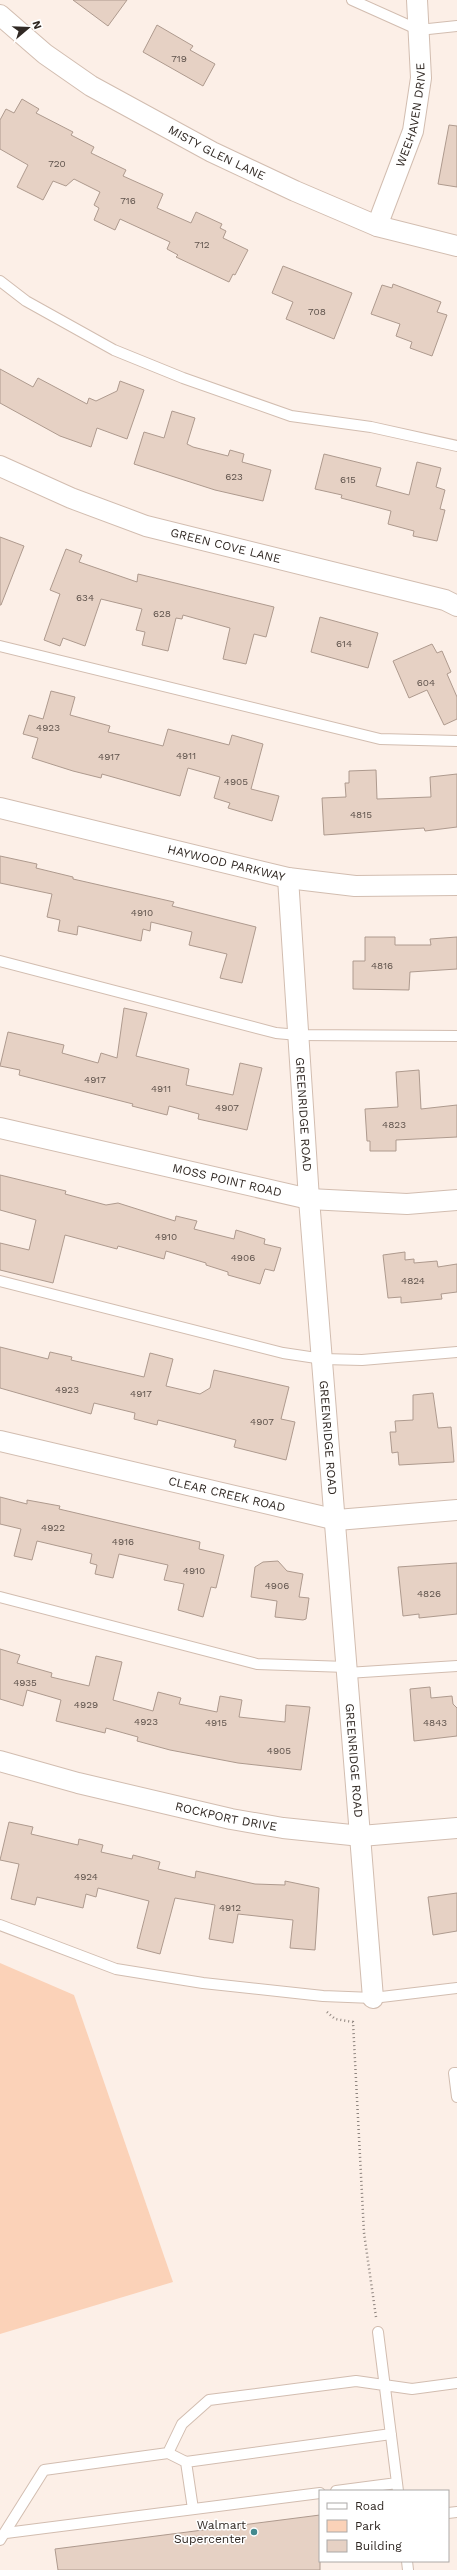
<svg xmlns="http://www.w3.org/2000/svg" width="457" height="2570" viewBox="0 0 457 2570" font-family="'Work Sans',sans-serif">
<rect width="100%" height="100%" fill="#fcefe7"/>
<path fill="#fbd2b8" d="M 0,1963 L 74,1995 L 173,2282 L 0,2334 Z"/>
<path fill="#e6d1c4" stroke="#ae9a8e" d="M 73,0 L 127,0 L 108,26 Z
M 157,25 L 193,46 L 190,50 L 215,64 L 203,86 L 143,52 Z
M 22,99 L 39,109 L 36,113 L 73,132 L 71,135 L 94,147 L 91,153 L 126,170 L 123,176 L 163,194 L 157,208 L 191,223 L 196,212 L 222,224 L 220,228 L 226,231 L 223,238 L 248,250 L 235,275 L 233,274 L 229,282 L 176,257 L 178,255 L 167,249 L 170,242 L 120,219 L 115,230 L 94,220 L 99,208 L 94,205 L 100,192 L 74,179 L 66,186 L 53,181 L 43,200 L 17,187 L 28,165 L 0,149 L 0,120 L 6,109 L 14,113 Z
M 449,125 L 457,126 L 457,187 L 438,184 Z
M 283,266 L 352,293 L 334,339 L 286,319 L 293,302 L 272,293 Z
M 393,284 L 441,302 L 437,312 L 447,315 L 432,356 L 410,348 L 412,342 L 396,336 L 400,324 L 371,314 L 382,285 L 392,288 Z
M 0,369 L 33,387 L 38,378 L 87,404 L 89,398 L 96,401 L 117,391 L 120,381 L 144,390 L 127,439 L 97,428 L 91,447 L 60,436 L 0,403 Z
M 172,411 L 195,418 L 187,444 L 193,447 L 228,456 L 230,450 L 244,454 L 242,462 L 271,470 L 263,501 L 215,490 L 134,464 L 144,432 L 164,438 Z
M 324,454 L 381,468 L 376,486 L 409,495 L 417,462 L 441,468 L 436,487 L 445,490 L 440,509 L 445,510 L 437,541 L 413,536 L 414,531 L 388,524 L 391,511 L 341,498 L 342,495 L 315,489 Z
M 0,537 L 24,546 L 1,605 L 0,605 Z
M 66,549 L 82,555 L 79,562 L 137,582 L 138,574 L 274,607 L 266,637 L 254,634 L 246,664 L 223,659 L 230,628 L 183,615 L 182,619 L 176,618 L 168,651 L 142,645 L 145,632 L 136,630 L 142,609 L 101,599 L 85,646 L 63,638 L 60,646 L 44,640 L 60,594 L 50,590 Z
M 320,617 L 378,633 L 368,668 L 311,652 Z
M 432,644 L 437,653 L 442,651 L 451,672 L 447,674 L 457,697 L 457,719 L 444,725 L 427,690 L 409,698 L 393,661 Z
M 51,691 L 75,697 L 70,715 L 110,726 L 108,732 L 163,746 L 168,729 L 229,745 L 232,735 L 263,744 L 251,789 L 279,796 L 272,821 L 228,808 L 230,803 L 214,798 L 220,777 L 188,768 L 180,796 L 102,774 L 101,778 L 73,771 L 32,758 L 38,738 L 23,734 L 29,715 L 43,719 Z
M 376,770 L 377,799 L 431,797 L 430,777 L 457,774 L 457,827 L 425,831 L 424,828 L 324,835 L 322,798 L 346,797 L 345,783 L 349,783 L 349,771 Z
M 0,856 L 37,864 L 36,868 L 73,877 L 73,879 L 174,902 L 172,906 L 256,927 L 242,983 L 220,978 L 227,954 L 189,945 L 192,932 L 151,922 L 150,931 L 143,929 L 141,941 L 78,926 L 77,935 L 58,931 L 60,920 L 47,917 L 52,894 L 0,883 Z
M 365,937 L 395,937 L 395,945 L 431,945 L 430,939 L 457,937 L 457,969 L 410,972 L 409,990 L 353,989 L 353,961 L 365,961 Z
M 124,1008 L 147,1013 L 136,1056 L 189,1069 L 186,1085 L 233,1095 L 240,1063 L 262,1068 L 247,1130 L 198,1119 L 199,1114 L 169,1106 L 167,1115 L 132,1106 L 133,1104 L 19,1075 L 20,1070 L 0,1066 L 8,1032 L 64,1045 L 62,1053 L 98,1063 L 101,1053 L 117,1058 Z
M 419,1070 L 421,1109 L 457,1105 L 457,1137 L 396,1140 L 396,1151 L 370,1151 L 370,1141 L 367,1141 L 365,1109 L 398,1107 L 396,1072 Z
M 0,1175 L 66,1191 L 65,1194 L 106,1205 L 118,1203 L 175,1221 L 176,1216 L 197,1221 L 194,1229 L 234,1239 L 236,1230 L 265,1239 L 264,1244 L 281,1248 L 274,1271 L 265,1269 L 260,1284 L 228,1275 L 228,1272 L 206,1265 L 206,1263 L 166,1251 L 164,1259 L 118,1246 L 117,1249 L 65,1235 L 53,1283 L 0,1270 L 0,1243 L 29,1250 L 36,1220 L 0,1210 Z
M 405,1252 L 405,1260 L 414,1259 L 414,1263 L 437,1261 L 438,1267 L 457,1264 L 457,1292 L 441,1294 L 442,1299 L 401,1303 L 401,1297 L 388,1298 L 383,1255 Z
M 0,1347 L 48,1359 L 50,1352 L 72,1357 L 71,1360 L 144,1377 L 150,1353 L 173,1359 L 166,1386 L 200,1394 L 210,1388 L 214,1370 L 289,1387 L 281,1419 L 295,1422 L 286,1460 L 234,1447 L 236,1440 L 158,1420 L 157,1425 L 134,1419 L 135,1413 L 94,1403 L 91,1414 L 0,1388 Z
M 433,1393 L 438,1428 L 451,1427 L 454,1462 L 399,1465 L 398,1452 L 392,1453 L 390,1432 L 396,1432 L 395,1421 L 413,1420 L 413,1395 Z
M 0,1497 L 27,1504 L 27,1500 L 60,1506 L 59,1509 L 200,1542 L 199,1549 L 224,1555 L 216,1588 L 211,1587 L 203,1617 L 178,1610 L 184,1584 L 164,1580 L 168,1565 L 119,1554 L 113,1578 L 95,1574 L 97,1565 L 90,1563 L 92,1554 L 37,1541 L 32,1560 L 14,1556 L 21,1529 L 0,1524 Z
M 278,1561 L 287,1571 L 303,1574 L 299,1597 L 309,1598 L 306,1619 L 303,1620 L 275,1617 L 277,1601 L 251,1597 L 255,1567 L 263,1562 Z
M 457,1563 L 457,1614 L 419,1618 L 419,1614 L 403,1616 L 398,1567 Z
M 0,1649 L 20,1655 L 17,1663 L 52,1673 L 51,1677 L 89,1686 L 96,1656 L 122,1662 L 113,1700 L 153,1711 L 158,1692 L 181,1698 L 179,1704 L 217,1712 L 220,1696 L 242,1700 L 239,1717 L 285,1722 L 286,1705 L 310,1707 L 301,1770 L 238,1763 L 170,1750 L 137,1741 L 138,1737 L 106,1728 L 105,1733 L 56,1721 L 61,1700 L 27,1690 L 23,1706 L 0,1699 Z
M 430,1687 L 431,1698 L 452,1696 L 453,1704 L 457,1708 L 457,1736 L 414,1741 L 410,1689 Z
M 9,1822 L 33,1827 L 31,1834 L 78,1845 L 79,1839 L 103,1845 L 101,1852 L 132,1859 L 133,1855 L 160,1862 L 158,1869 L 195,1878 L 196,1871 L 255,1884 L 285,1885 L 285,1881 L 319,1888 L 315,1950 L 290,1948 L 293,1920 L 238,1914 L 233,1943 L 209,1939 L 215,1905 L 175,1898 L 160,1954 L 137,1948 L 149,1901 L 98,1888 L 96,1897 L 86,1894 L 83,1908 L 37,1897 L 35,1905 L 11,1899 L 19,1864 L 0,1860 Z
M 457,1893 L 457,1931 L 433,1935 L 428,1897 Z
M 320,2515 L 320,2570 L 58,2570 L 55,2549 Z"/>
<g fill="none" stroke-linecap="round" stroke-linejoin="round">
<defs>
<path id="lane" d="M 352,0 L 419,30 L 457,26
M 0,281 L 26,301 L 114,350 L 183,378 L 291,416 L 371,427 L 457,446
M 0,646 L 380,739 L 457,741
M 0,961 L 276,1033 L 298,1035 L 457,1036
M 0,1281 L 283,1353 L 323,1359 L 362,1360 L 457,1352
M 0,1597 L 257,1664 L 347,1667
M 347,1673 L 457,1666
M 0,1925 L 116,1969 L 203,1983 L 323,1996 L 373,1998 L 457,1988
M 457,2073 L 454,2073 L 457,2097
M 378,2332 L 398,2491
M 168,2453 L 186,2462 L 391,2434
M 186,2462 L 193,2509
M 336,2491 L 397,2483
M 448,2513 L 457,2512
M 6,2533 L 320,2493
M 0,2540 L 44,2470 L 168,2453 L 182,2424 L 209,2400 L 356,2381 L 412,2389 L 457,2383
M 407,2561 L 408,2570"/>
<g id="street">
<path id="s1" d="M 0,15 L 45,54 L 91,86 L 212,152 L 295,191 L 377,226 L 457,246"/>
<path id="s2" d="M 377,226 L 413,131 L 421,78 L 417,0"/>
<path id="s3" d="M 0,466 L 71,498 L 146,526 L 445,600 L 457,606"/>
<path id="s4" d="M 0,808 L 288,878 L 355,886 L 457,885"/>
<path id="s5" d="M 288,878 L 309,1199 L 373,1998"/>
<path id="s6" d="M 0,1128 L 309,1199 L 407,1204 L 457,1200"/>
<path id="s7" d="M 0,1441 L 337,1520 L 457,1510"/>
<path id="s8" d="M 0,1761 L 78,1783 L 231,1819 L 283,1828 L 361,1836 L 457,1828"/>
</g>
</defs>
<use href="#lane" stroke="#d2bdb0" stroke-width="12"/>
<use href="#street" stroke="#d2bdb0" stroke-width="22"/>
<path stroke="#8f857f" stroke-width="2.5" stroke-dasharray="1 3" stroke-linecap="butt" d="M 327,2012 L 335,2019 L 353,2022 L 364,2233 L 376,2317"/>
<use href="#lane" stroke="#fff" stroke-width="10"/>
<use href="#street" stroke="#fff" stroke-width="20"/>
</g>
<circle fill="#41898e" stroke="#fff" stroke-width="1.5" cx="254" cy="2532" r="4"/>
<g text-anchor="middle" stroke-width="3" stroke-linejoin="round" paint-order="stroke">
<g font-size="10" fill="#5e524b">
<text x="179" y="62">719</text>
<text x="57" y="167">720</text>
<text x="128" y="204">716</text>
<text x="202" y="248">712</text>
<text x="317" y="315">708</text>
<text x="234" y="480">623</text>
<text x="348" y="483">615</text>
<text x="85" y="601">634</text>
<text x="162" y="617">628</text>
<text x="344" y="647">614</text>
<text x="426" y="686">604</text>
<text x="48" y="731">4923</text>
<text x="186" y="759">4911</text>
<text x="109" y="760">4917</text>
<text x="236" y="785">4905</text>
<text x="361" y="818">4815</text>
<text x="142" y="916">4910</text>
<text x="382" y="969">4816</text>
<text x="95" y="1083">4917</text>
<text x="161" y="1092">4911</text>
<text x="227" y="1111">4907</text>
<text x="394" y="1128">4823</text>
<text x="166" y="1240">4910</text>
<text x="243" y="1261">4906</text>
<text x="413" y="1284">4824</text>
<text x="67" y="1393">4923</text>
<text x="141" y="1397">4917</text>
<text x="262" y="1425">4907</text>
<text x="53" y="1531">4922</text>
<text x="123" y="1545">4916</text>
<text x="194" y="1574">4910</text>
<text x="277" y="1589">4906</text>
<text x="429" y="1597">4826</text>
<text x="25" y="1686">4935</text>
<text x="86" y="1708">4929</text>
<text x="146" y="1725">4923</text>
<text x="216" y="1726">4915</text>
<text x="435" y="1726">4843</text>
<text x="279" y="1754">4905</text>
<text x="86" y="1880">4924</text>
<text x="230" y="1911">4912</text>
</g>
<g font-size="12" fill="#302823" stroke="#fff">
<text dy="4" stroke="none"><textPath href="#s2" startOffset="117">WEEHAVEN DRIVE</textPath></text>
<text dy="4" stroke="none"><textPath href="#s1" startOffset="258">MISTY GLEN LANE</textPath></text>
<text dy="4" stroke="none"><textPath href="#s3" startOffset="240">GREEN COVE LANE</textPath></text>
<text dy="4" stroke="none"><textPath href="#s4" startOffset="233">HAYWOOD PARKWAY</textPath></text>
<text dy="4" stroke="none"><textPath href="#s5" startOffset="237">GREENRIDGE ROAD</textPath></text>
<text dy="4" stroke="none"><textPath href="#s6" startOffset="233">MOSS POINT ROAD</textPath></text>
<text dy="4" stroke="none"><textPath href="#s5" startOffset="561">GREENRIDGE ROAD</textPath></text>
<text dy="4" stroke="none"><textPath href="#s7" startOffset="233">CLEAR CREEK ROAD</textPath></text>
<text dy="4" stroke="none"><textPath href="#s5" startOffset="885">GREENRIDGE ROAD</textPath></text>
<text dy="4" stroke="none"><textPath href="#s8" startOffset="233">ROCKPORT DRIVE</textPath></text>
</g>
<g font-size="12" fill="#302823" stroke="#fff" text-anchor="end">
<text x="246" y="2529">Walmart<tspan x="246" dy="14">Supercenter</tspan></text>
</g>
</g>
<rect x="319" y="2490" width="130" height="72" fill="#ffffff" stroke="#aca9a7"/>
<rect x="327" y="2503" width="20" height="6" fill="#ffffff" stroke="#aca9a7"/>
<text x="355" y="2510" font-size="12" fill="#302823">Road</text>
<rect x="327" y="2520" width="20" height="12" fill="#fbd2b8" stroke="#aca9a7"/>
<text x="355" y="2530" font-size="12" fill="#302823">Park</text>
<rect x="327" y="2540" width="20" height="12" fill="#e6d1c4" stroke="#aca9a7"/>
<text x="355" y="2550" font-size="12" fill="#302823">Building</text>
<g transform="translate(28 28) rotate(71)" stroke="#ffffff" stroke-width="3" paint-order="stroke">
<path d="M0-3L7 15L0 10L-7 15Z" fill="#302823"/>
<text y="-6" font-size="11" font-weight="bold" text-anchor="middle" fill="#302823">N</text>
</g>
</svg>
